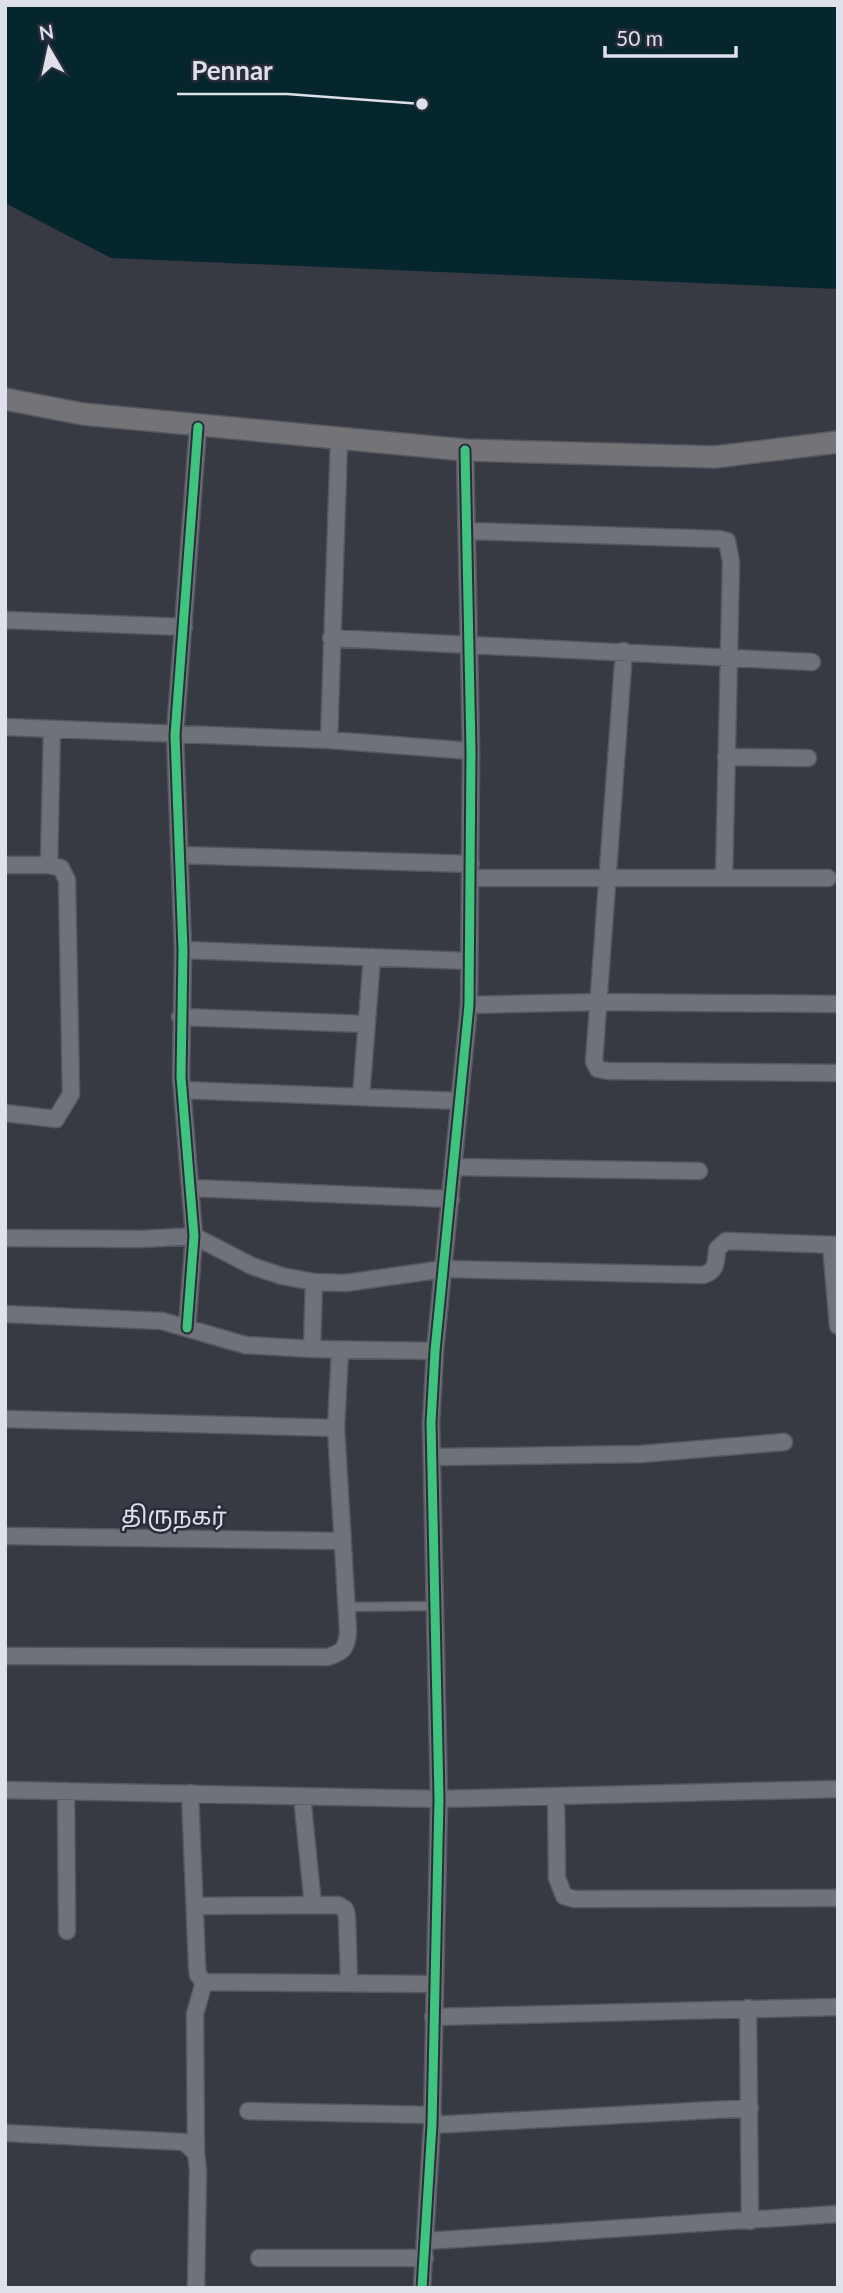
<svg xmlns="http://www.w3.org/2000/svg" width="843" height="2293" viewBox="0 0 843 2293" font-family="Lato,'Noto Sans Tamil',sans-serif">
<rect width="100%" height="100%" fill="#373a42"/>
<path fill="#05262d" d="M 5,5 L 838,5 L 838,289 L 111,258 L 5,203 Z"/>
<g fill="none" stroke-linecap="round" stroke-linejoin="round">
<defs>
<path id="service" d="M 346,1607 L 434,1606"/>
<path id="minor" d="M 467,531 L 719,539 L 727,541 L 731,562 L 724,878
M 5,620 L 184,627
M 331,638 L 812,662
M 624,651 L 594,1062 L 598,1069 L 608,1071 L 838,1073
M 5,727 L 329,740 L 471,751
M 329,740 L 339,440
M 726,757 L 808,758
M 179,855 L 471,864
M 5,865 L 49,865
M 470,878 L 828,878
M 183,950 L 469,961
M 469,1005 L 599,1002 L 838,1004
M 180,1017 L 366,1024
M 182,1090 L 460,1101
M 361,1097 L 372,957
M 5,1113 L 56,1119 L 71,1094 L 67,880 L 61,868 L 49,865 L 52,729
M 454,1167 L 699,1171
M 191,1188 L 451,1199
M 5,1238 L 142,1239 L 194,1236 L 252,1266 L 282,1276 L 314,1282 L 345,1283 L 444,1269 L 703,1275 C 717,1271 716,1262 717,1249 L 726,1241 L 838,1245
M 831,1245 L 838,1326
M 314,1282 L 312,1349 L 435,1351
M 5,1314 L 162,1321 L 245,1345 L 312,1349
M 187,1328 L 194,1236 L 181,1077 L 183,950 L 175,735 L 198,427
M 5,1419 L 336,1428
M 432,1457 L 641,1454 L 784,1442
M 5,1536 L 343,1541
M 5,1656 L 327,1657 C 343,1653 347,1648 348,1631 L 336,1428 L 340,1350
M 5,1790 L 439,1799 L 838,1789
M 66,1791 L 67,1931
M 190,1793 L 197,1966 L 198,1975 L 204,1982 L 434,1984
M 302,1796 L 313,1905
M 556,1796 L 557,1878 L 564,1896 L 574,1899 L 838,1898
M 195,1906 L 338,1905 L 345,1909 L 347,1917 L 349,1983
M 748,2008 L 750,2221
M 433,2017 L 838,2007
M 248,2111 L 433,2115
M 432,2125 L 750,2108
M 5,2133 L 184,2142 L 196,2153 L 198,2170 L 196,2288
M 196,2153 L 195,2014 L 204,1982
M 426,2241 L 838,2214
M 259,2258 L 425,2258
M 422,2288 L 432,2125 L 439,1799 L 431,1423 L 435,1351 L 469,1005 L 471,751 L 465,450"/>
<path id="secondary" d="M 5,399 L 83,414 L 465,450 L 715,457 L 838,442"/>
</defs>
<use href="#service" stroke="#56585f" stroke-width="11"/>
<use href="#minor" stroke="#56585f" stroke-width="19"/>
<use href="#secondary" stroke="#56585f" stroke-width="24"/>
<use href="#service" stroke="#707279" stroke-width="8"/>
<use href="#minor" stroke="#707279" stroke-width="16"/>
<use href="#secondary" stroke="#737378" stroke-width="21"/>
<defs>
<path id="cycleway" d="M 187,1328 L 194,1236 L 181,1077 L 183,950 L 175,735 L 198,427
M 422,2288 L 432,2125 L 439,1799 L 431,1423 L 435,1351 L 469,1005 L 471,751 L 465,450"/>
</defs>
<use href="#cycleway" stroke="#292d3b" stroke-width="13"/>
<use href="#cycleway" stroke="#40c37c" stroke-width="9"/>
</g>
<g text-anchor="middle" stroke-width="5" stroke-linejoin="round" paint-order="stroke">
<g font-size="24" fill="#dee1ea" stroke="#292d3b">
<text transform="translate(174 1516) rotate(1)" y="8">திருநகர்</text>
</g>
</g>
<path fill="none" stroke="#dee1ea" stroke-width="2.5" d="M422 104L287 94H177"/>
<circle fill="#dee1ea" stroke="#292d3b" stroke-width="2.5" cx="422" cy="104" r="7"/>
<g font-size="26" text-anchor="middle" font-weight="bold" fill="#dee1ea" stroke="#292d3b" stroke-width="5" stroke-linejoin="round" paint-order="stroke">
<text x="232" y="80">Pennar</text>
</g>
<rect width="843" height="2293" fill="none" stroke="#dee1ea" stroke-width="14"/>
<g transform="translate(49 49) rotate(351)" stroke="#292d3b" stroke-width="5" paint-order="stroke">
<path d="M0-5L12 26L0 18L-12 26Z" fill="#dee1ea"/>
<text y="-10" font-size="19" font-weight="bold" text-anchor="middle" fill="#dee1ea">N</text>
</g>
<path d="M605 46v10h131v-10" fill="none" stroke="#dee1ea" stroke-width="3.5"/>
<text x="616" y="46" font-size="21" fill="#dee1ea" stroke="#292d3b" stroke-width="5" paint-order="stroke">50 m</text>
</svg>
